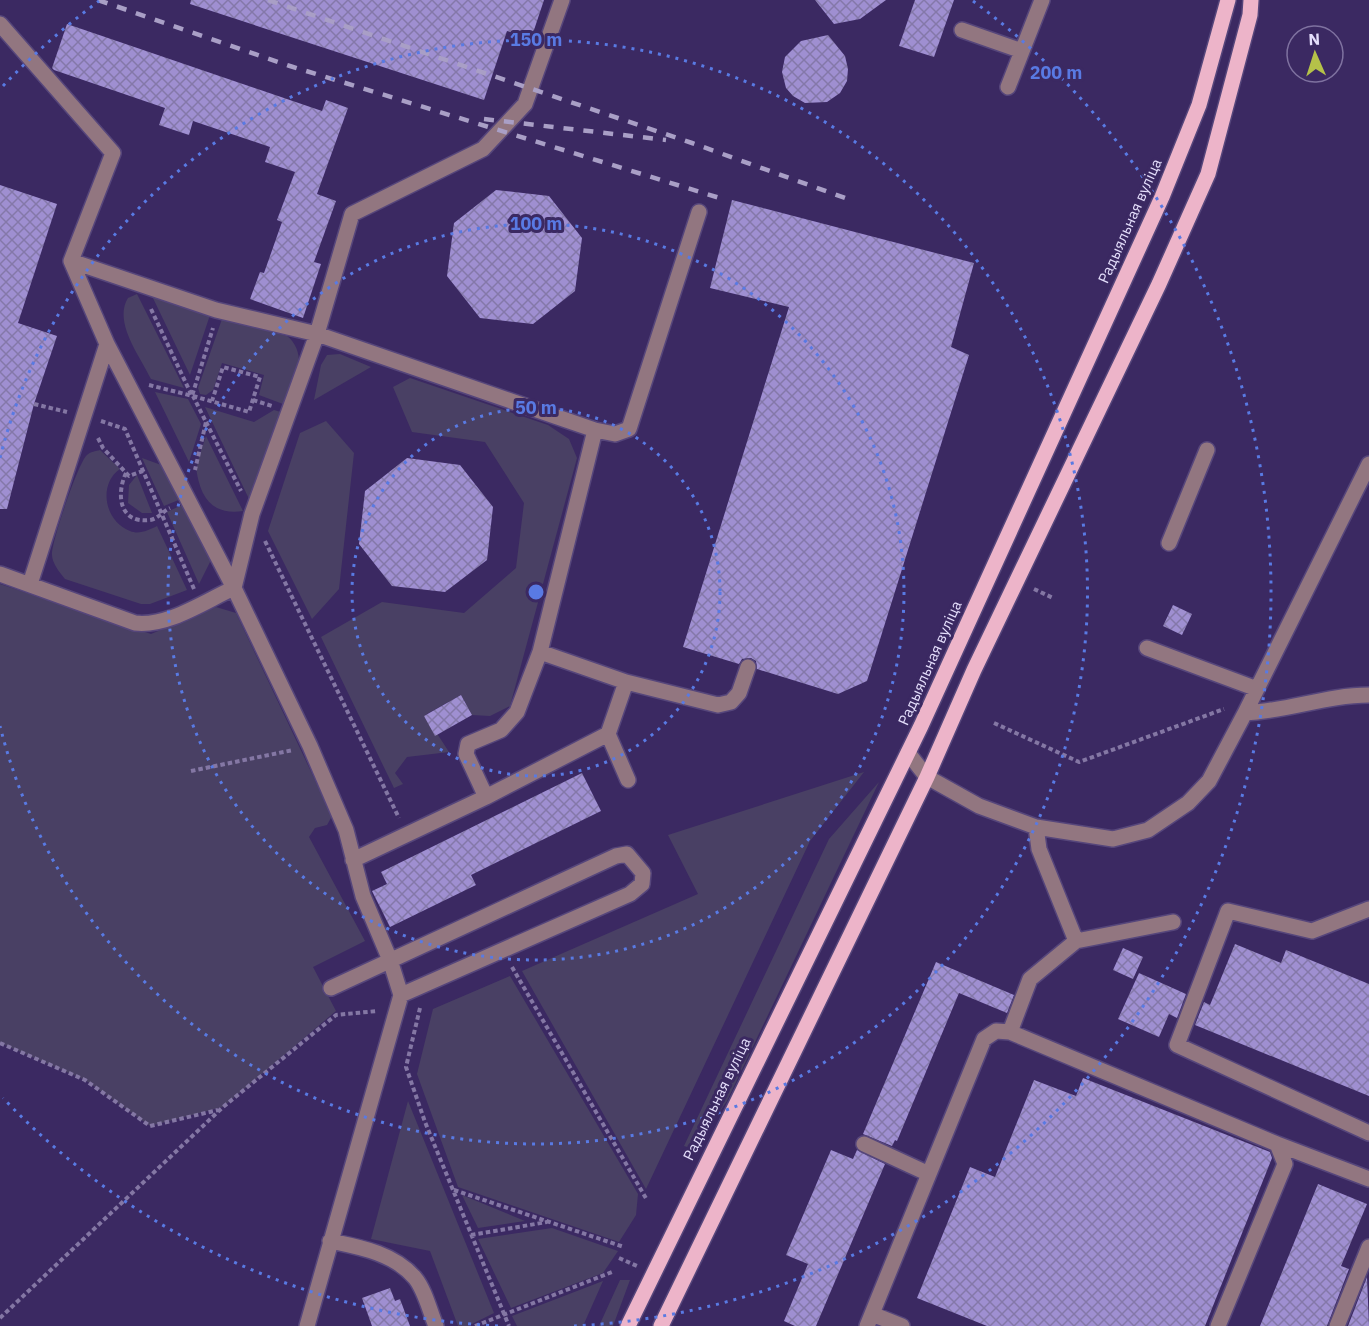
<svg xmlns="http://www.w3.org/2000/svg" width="1369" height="1326" viewBox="0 0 1369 1326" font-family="'IBM Plex Sans',sans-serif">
<defs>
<pattern id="building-cross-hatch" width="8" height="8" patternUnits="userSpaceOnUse" patternTransform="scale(1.5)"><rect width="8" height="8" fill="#9f8fd1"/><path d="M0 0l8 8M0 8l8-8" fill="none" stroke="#8478a9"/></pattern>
</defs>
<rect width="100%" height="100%" fill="#3b2962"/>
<path fill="#494064" d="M 137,294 L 184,388 L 151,379 C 140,356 113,322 128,298 Z
M 152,296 L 210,315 L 190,375 Z
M 222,319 L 287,336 C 307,351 300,387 283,404 L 259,395 L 264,375 L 222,363 L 213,390 L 206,395 L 200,394 L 198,388 Z
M 340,354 L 371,367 L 314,400 L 321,365 L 327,355 Z
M 410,378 L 548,425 L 569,439 L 577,458 L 510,706 L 490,716 L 472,715 L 461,695 L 425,715 L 449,752 L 407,757 L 395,773 L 403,784 L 394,788 L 321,637 L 382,602 L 464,613 L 516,568 L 524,503 L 485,442 L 412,432 L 393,387 Z
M 155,392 L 188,399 L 201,424 L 189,462 Z
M 205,407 L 254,422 L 274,410 L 284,413 L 250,501 Z
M 326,421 L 354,453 L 339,589 L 312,619 L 268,531 L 300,433 Z
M 206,436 L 243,511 C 215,515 202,501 197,474 C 195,464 203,446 206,436 Z
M 100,450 L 120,469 C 98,484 104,521 130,531 C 139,535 149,530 157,526 L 187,590 L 150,604 L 141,604 L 65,579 C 60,573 52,563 52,555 C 51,543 78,463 87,455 C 90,452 96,451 100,450 Z
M 142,458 L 164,466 L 181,499 L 164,506 Z
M 137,475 L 152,513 L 142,513 L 128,503 L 129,485 Z
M 182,505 L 211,560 L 199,584 L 167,512 Z
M 0,584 L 151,634 L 216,607 L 236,613 L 332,816 L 327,825 L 315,828 L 309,837 L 365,941 L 313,967 L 336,1011 L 223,1107 L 150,1126 L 85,1080 L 0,1043 Z
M 864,772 L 810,841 L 646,1189 L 522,971 L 698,894 L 668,835 Z
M 879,782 L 727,1101 L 694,1149 L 684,1146 L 829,839 Z
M 510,976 L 638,1194 L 636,1215 L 619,1242 L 458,1187 L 417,1074 L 433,1009 Z
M 408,1101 L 494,1313 L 468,1326 L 458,1326 L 430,1251 L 371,1239 Z
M 462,1195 L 525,1221 L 478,1228 Z
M 552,1228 L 618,1251 L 603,1273 L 511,1308 L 478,1239 Z
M 620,1280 L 630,1280 L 613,1326 L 599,1326 Z
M 603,1281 L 583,1326 L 517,1326 L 512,1316 Z"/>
<path fill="url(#building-cross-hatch)" d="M 191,0 L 544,0 L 531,39 L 507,31 L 484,100 L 190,4 Z
M 815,0 L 886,0 L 860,19 L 834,24 Z
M 915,0 L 954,0 L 934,57 L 899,46 Z
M 67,24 L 322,111 L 326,100 L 348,108 L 317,194 L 336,201 L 314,262 L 321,264 L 303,318 L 250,299 L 260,272 L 264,273 L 282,222 L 277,220 L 295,172 L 265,162 L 270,147 L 193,121 L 189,135 L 159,125 L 165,108 L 54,70 L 52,68 Z
M 828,35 L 845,56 L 848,69 L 847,81 L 840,93 L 827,102 L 805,103 L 793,96 L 786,88 L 782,72 L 785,57 L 801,41 Z
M 0,185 L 57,204 L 18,323 L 57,336 L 34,404 L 7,509 L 0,509 Z
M 496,190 L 549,196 L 582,238 L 575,291 L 533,324 L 480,318 L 447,276 L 454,223 Z
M 732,200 L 974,263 L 951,347 L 969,355 L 867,681 L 838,694 L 757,669 L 756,661 L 751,658 L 742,659 L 739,664 L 683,647 L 789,307 L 710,288 Z
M 407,458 L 460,465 L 493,507 L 487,560 L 445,592 L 392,586 L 359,544 L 365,491 Z
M 1173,605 L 1192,614 L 1182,635 L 1163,626 Z
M 461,695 L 472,715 L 435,736 L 424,716 Z
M 582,773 L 601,811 L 471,875 L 476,885 L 390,927 L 372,891 L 387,884 L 381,872 Z
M 1235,944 L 1281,963 L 1286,950 L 1369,984 L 1369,1096 L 1195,1025 L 1204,1002 L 1210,1005 Z
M 1123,948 L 1143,957 L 1133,979 L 1113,970 Z
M 936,962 L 1014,995 L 1007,1013 L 959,993 L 897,1141 L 895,1140 L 892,1146 L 863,1134 Z
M 1139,973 L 1186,994 L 1177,1018 L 1169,1014 L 1159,1037 L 1118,1019 Z
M 1083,1078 L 1270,1152 L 1272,1158 L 1205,1326 L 987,1326 L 917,1298 L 970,1167 L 995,1177 L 1034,1080 L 1076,1096 Z
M 831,1150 L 853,1159 L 857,1150 L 885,1164 L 816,1326 L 795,1326 L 784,1321 L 808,1264 L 786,1255 Z
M 1318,1184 L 1367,1204 L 1341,1266 L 1349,1269 L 1327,1326 L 1260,1326 Z
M 1367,1277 L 1369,1326 L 1348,1326 Z
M 390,1288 L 395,1301 L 400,1299 L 410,1326 L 372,1326 L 362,1298 Z"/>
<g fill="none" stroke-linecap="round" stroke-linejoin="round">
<defs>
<path id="minor" d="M 0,24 L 113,153 L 71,261 L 107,344 L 234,588 L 310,746 L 346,830 L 363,896 L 390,960 L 401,995 L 307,1326
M 962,30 L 1022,51
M 1008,87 L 1042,0
M 595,430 L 615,434 L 629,429 L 699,212
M 1169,543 L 1207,450
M 0,574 L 135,623 C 168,627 205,601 234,588 L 252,514 L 317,334 L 216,310 L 71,261
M 30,584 L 107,344
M 1147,648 L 1257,689
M 540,652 L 626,682 L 608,734
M 626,682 L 718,705 L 731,702 L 739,693 L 748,667
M 1245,713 L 1369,464
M 908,753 L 927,777 L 979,806 L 1036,827 L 1113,839 L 1148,830 L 1188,803 L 1209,781 L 1245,713 C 1288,711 1327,695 1369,695
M 486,797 L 466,754 L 468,744 L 501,730 L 517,712 L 540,652 L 595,430 L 317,334 L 352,214 L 483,149 L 525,104 L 562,0
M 1036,827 L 1039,849 L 1076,941
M 353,860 L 486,797 L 608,734 L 628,780
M 1369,909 L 1312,931 L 1228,911 L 1177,1045 L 1369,1133
M 331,988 L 616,856 L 627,854 L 643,873 L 642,884 L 630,894 L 401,995
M 1010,1032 L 1030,979 L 1076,941 L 1173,922
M 864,1144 L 929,1174
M 1277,1144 L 1369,1179
M 330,1241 C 359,1247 394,1253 415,1278 C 425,1290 430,1312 436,1326
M 872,1314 L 902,1326
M 867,1326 L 984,1039 L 996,1031 L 1010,1032 L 1277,1144 L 1285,1164 L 1218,1326
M 1337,1326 L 1369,1247"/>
<path id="major" d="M 628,1326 L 921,726 L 1162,197 L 1199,105 L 1228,0
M 661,1326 L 927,777 L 974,670 L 1159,284 L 1208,174 L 1250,15 L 1251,0"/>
</defs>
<use href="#minor" stroke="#56467b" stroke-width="18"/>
<use href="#major" stroke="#56467b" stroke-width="18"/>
<path stroke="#8477a4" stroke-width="4" stroke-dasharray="4.5 3" stroke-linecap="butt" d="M 151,309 L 192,396 L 213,328
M 149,385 L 193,396 L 206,422 L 195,470
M 193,396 L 249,412 L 260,377 L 223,367 L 212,401
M 253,400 L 272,406
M 34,404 L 67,412
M 101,421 L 125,429 L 194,589
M 206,422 L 241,491
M 98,438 L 103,448 L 129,476 L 143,471
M 126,473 C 116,494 119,524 150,520 C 158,519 163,511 170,508
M 265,541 L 399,818
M 1034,589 L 1053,598
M 994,723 L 1079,762 L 1224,709
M 191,771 L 293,750
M 512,967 L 647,1200
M 420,1008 L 406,1067 L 425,1122 L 509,1326
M 0,1043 L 85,1080 L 150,1126 L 218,1110
M 454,1190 L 624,1247
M 471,1235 L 547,1222
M 619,1258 L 637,1266
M 0,1318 L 223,1107 L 336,1015 L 377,1011
M 475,1326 L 612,1272"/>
<use href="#minor" stroke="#927680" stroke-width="15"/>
<use href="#major" stroke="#edb4c9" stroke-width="15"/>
<path stroke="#a99fc6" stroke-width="4.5" stroke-dasharray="10 10" stroke-linecap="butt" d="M 98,0 L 290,66 L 723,199
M 268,0 L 692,143 L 845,198
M 484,119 L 666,140"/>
</g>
<g fill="none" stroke="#597ae3" stroke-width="3" stroke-dasharray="3 6">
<circle cx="536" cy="592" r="184"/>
<circle cx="536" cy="592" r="368"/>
<path d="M0 458A552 552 0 1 1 0 726"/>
<path d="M498 1326A735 735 0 0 1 3 1098M3 86A735 735 0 0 1 99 1M973 1A735 735 0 0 1 574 1326"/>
</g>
<g text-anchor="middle" stroke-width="6" stroke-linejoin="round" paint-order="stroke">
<g font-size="15" fill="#e5dffc" stroke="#3b2962">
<text transform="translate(1130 221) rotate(-66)" y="5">Радыяльная вуліца</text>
<text transform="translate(930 663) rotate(-66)" y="5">Радыяльная вуліца</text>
<text transform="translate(717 1099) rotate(-64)" y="5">Радыяльная вуліца</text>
</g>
</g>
<circle cx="536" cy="592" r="9" fill="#597ae3" stroke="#3b2962" stroke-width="3"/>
<g font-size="18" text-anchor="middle" font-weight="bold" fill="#597ae3" stroke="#3b2962" stroke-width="6" stroke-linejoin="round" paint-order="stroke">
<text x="536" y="46">150 m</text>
<text x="1056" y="79">200 m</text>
<text x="536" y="230">100 m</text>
<text x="536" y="414">50 m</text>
</g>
<g transform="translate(1315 54) rotate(357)"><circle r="28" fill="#3b2962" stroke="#7f72a0" stroke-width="1.5"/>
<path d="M0-4.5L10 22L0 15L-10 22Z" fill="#b5c249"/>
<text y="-9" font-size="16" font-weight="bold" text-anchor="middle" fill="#e5dffc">N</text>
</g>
</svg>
